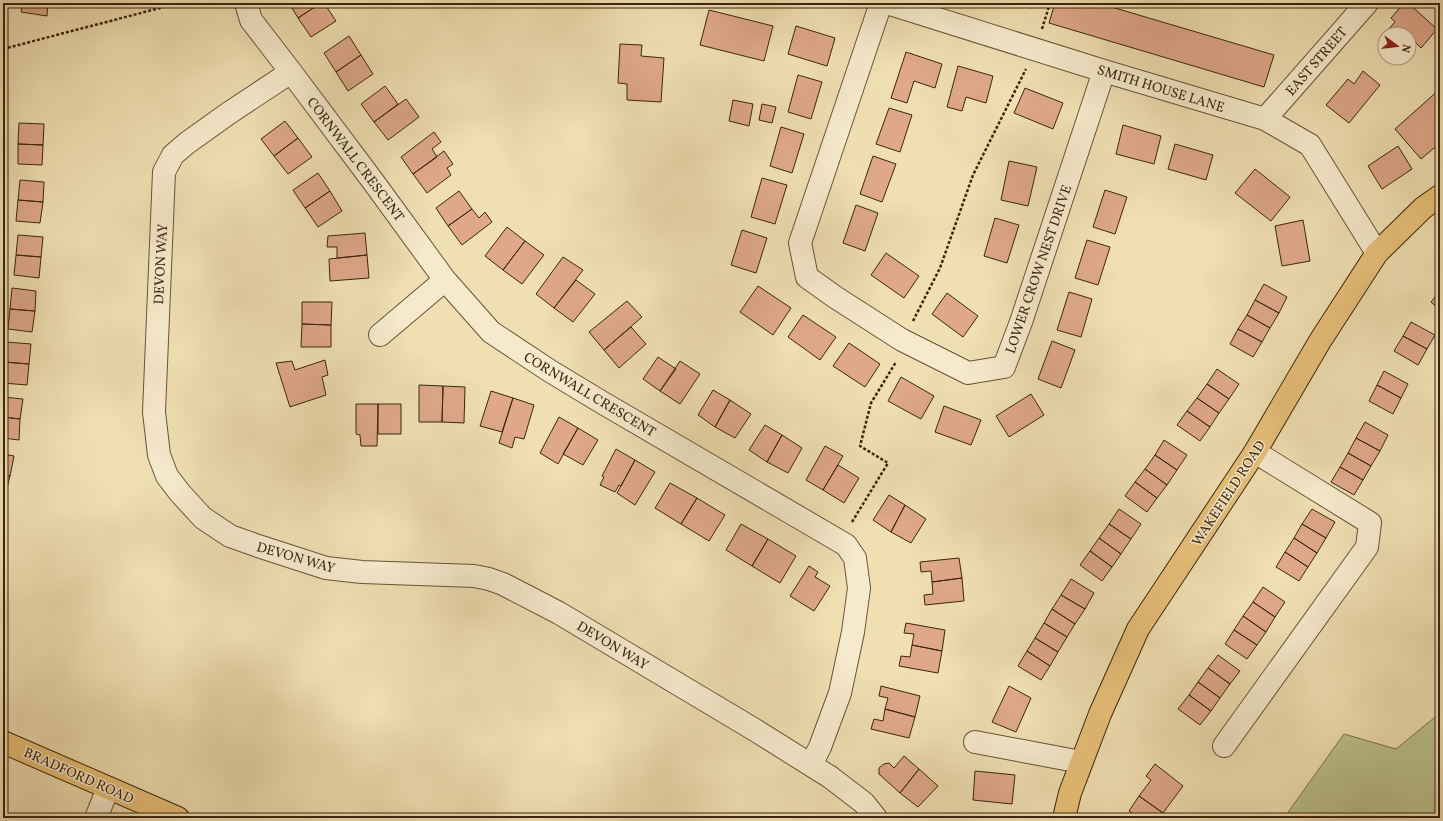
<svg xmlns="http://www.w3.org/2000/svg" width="1443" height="821" viewBox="0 0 1443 821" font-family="Vollkorn,serif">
<rect width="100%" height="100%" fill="#efdfb1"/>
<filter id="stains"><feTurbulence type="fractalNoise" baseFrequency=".005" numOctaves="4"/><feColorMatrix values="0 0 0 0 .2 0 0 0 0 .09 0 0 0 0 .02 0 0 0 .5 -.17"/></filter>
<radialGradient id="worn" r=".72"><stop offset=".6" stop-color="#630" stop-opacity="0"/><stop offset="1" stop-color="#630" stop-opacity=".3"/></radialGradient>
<path fill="#bac18b" stroke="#7a734c" d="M 1440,713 L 1440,818 L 1284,818 L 1344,734 L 1396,749 Z"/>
<path fill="#dea889" stroke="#3a250e" d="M 23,3 L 48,3 L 47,16 L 21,12 Z
M 289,3 L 321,3 L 298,18 Z
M 321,3 L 324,3 L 336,21 L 311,37 L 298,18 Z
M 1014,3 L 1033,3 L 1032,8 Z
M 1055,3 L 1098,3 L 1274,55 L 1264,87 L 1049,23 Z
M 1404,3 L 1408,3 L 1437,29 L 1421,48 L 1412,39 L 1409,42 L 1409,34 L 1393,34 L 1388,30 L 1395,22 L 1391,18 Z
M 709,10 L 773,26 L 764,61 L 700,45 Z
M 796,26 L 835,38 L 827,66 L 788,54 Z
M 349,36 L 361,55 L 336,72 L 324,53 Z
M 620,44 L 642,45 L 641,56 L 664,58 L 661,102 L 627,100 L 627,84 L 618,83 Z
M 906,52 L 942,64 L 935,88 L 914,81 L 907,103 L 891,98 Z
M 361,55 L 373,74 L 348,91 L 336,72 Z
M 958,66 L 993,76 L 986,103 L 966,97 L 962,111 L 947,107 Z
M 1363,71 L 1380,85 L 1349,123 L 1326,105 L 1348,79 L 1354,84 Z
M 798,75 L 822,82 L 811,119 L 788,112 Z
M 385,86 L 398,104 L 374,122 L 361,104 Z
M 1025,88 L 1063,103 L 1053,129 L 1014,113 Z
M 1440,89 L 1440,143 L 1421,159 L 1395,129 Z
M 406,99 L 419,117 L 388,140 L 374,122 Z
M 733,100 L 753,104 L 749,126 L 729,121 Z
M 762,104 L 776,107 L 772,123 L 759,120 Z
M 889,108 L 912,115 L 900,152 L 876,144 Z
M 285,121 L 298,138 L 274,156 L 261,139 Z
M 19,123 L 44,124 L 43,145 L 18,144 Z
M 1123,125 L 1161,136 L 1154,164 L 1116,154 Z
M 781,127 L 804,134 L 792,173 L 770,166 Z
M 434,132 L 441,142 L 432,149 L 437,157 L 413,174 L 401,157 Z
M 298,138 L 312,157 L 288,174 L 274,156 Z
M 18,144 L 43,145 L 42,165 L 18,164 Z
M 1175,144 L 1213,155 L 1206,180 L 1168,169 Z
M 1398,146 L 1412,169 L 1382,189 L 1368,166 Z
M 444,151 L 453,164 L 447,168 L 451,175 L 427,193 L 413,174 Z
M 873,156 L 896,164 L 882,202 L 860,194 Z
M 1009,161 L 1037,167 L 1028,206 L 1001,200 Z
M 1255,169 L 1290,197 L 1271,221 L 1235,193 Z
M 318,173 L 330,191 L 305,208 L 293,190 Z
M 762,178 L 787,185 L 775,224 L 751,217 Z
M 20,180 L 44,182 L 43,202 L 18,200 Z
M 1105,190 L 1127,197 L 1115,234 L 1093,227 Z
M 330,191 L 342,211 L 318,227 L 305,208 Z
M 459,191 L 472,209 L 448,226 L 436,208 Z
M 18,200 L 43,202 L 40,223 L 16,221 Z
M 856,205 L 878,213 L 865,251 L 843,243 Z
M 472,209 L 479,218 L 485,212 L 492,222 L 462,245 L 448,226 Z
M 995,218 L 1019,225 L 1007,263 L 984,256 Z
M 1303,220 L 1310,261 L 1282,266 L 1275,226 Z
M 507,227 L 525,241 L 503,270 L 485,256 Z
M 742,230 L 767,238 L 756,273 L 731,265 Z
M 365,233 L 367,255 L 337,258 L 337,247 L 327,247 L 328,236 Z
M 18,235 L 43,237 L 41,257 L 16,255 Z
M 1087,240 L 1110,247 L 1098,285 L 1075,278 Z
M 525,241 L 544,255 L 522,284 L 503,270 Z
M 886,253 L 919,276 L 904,298 L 871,275 Z
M 16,255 L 41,257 L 39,278 L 14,275 Z
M 367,255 L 369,278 L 330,281 L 329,259 Z
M 563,257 L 583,270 L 554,308 L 536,294 Z
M 576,280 L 595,294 L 573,322 L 554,308 Z
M 1264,284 L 1287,297 L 1279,313 L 1255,300 Z
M 758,286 L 791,308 L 773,335 L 740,312 Z
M 12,288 L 36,291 L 35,311 L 10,309 Z
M 1440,291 L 1440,310 L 1431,302 Z
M 1069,292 L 1092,299 L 1081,337 L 1057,330 Z
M 947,293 L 978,316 L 963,337 L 932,314 Z
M 1255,300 L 1279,313 L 1270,328 L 1247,315 Z
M 627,301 L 642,317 L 604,350 L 589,332 Z
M 302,302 L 332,302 L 331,325 L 302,324 Z
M 10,309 L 35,311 L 32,332 L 8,329 Z
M 803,315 L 836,337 L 820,360 L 788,337 Z
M 1247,315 L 1270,328 L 1262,342 L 1238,329 Z
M 1411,322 L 1435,335 L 1427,349 L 1403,336 Z
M 302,324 L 331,325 L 331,347 L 301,347 Z
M 631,327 L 646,344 L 619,368 L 604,350 Z
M 1238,329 L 1262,342 L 1253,357 L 1230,344 Z
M 1403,336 L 1427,349 L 1418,365 L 1394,351 Z
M 1052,341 L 1075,350 L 1061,388 L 1038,379 Z
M 6,342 L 31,344 L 29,364 L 4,362 Z
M 849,343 L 880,364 L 865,387 L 833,366 Z
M 658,357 L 676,369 L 660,391 L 643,379 Z
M 325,360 L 328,375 L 322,377 L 326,395 L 290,407 L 276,363 L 292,361 L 295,370 Z
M 680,361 L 700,374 L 680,404 L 660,391 Z
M 4,362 L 29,364 L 27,385 L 3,383 Z
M 1217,369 L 1239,384 L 1229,399 L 1207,384 Z
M 1384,371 L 1408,384 L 1401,398 L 1377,385 Z
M 901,377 L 934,396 L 921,419 L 888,401 Z
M 1207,384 L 1229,399 L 1219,413 L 1197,398 Z
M 419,385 L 443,386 L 442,422 L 419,422 Z
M 1377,385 L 1401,398 L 1393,414 L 1369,401 Z
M 443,386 L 465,387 L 464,423 L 442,422 Z
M 713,390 L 730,400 L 715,427 L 698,415 Z
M 491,391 L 513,398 L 502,432 L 480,426 Z
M 1031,394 L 1044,415 L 1009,437 L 996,416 Z
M 3,397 L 23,399 L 20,419 L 3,417 Z
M 513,398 L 534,405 L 524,439 L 515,437 L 512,448 L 499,443 Z
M 1197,398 L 1219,413 L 1210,427 L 1187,411 Z
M 730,400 L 751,414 L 735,438 L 715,427 Z
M 356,404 L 378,404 L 377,446 L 361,446 L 360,435 L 356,434 Z
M 378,404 L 401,404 L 401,434 L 378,434 Z
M 944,406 L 981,420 L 971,445 L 935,432 Z
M 1187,411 L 1210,427 L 1200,441 L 1177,425 Z
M 3,417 L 20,419 L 19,440 L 3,438 Z
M 559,417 L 578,428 L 558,464 L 540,453 Z
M 1365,422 L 1388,435 L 1380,451 L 1356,438 Z
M 765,425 L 782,435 L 767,462 L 749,450 Z
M 578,428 L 598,440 L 583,465 L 563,454 Z
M 782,435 L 802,448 L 788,473 L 767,462 Z
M 1356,438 L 1380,451 L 1371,466 L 1348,453 Z
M 1164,440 L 1187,455 L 1177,470 L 1155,455 Z
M 825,446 L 843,456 L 823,490 L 806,480 Z
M 616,449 L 635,460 L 621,486 L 619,485 L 615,492 L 600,485 L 604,477 L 602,476 Z
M 1348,453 L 1371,466 L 1363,480 L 1340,467 Z
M 3,454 L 14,456 L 10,476 L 3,474 Z
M 1155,455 L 1177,470 L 1167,485 L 1145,469 Z
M 635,460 L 655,472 L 635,505 L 617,493 Z
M 838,465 L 859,478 L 844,503 L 823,490 Z
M 1340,467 L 1363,480 L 1354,495 L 1331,482 Z
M 1145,469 L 1167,485 L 1157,498 L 1135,482 Z
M 3,474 L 10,476 L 5,496 L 3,496 Z
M 1135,482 L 1157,498 L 1147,512 L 1125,496 Z
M 670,483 L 697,498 L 681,524 L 655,508 Z
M 889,495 L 905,505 L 891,532 L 873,520 Z
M 697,498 L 725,515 L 709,541 L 681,524 Z
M 905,505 L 926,519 L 911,543 L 891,532 Z
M 1119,509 L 1141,524 L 1131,539 L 1109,524 Z
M 1312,509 L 1335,522 L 1326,538 L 1302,524 Z
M 741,524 L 768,539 L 752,566 L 726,550 Z
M 1109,524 L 1131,539 L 1121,554 L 1099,538 Z
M 1302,524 L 1326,538 L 1317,553 L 1294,538 Z
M 1099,538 L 1121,554 L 1112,567 L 1090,551 Z
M 1294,538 L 1317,553 L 1308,567 L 1285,552 Z
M 768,539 L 796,556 L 780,583 L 752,566 Z
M 1090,551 L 1112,567 L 1102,581 L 1080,565 Z
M 1285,552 L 1308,567 L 1299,581 L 1276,567 Z
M 959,558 L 962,578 L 932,582 L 931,571 L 921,572 L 920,562 Z
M 809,566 L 818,572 L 815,577 L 830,586 L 814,611 L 790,596 Z
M 962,578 L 964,601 L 925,605 L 924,595 L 933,594 L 932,582 Z
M 1071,579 L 1094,593 L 1085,609 L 1061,595 Z
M 1263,587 L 1285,602 L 1275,617 L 1253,602 Z
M 1061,595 L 1085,609 L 1075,624 L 1052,609 Z
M 1253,602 L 1275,617 L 1266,632 L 1243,616 Z
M 1052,609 L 1075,624 L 1067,637 L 1044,623 Z
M 1243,616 L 1266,632 L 1257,645 L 1234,630 Z
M 906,623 L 945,630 L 942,651 L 912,645 L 914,634 L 904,633 Z
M 1044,623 L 1067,637 L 1058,652 L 1035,638 Z
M 1234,630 L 1257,645 L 1247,659 L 1225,644 Z
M 1035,638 L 1058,652 L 1050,666 L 1027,651 Z
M 912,645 L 942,651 L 938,673 L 899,666 L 901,656 L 910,657 Z
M 1027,651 L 1050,666 L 1041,680 L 1018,666 Z
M 1218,655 L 1240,671 L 1230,684 L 1208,668 Z
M 1208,668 L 1230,684 L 1220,698 L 1198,682 Z
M 1198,682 L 1220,698 L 1211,711 L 1189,695 Z
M 881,686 L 920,696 L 915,717 L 885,709 L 888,698 L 879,696 Z
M 1009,686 L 1031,698 L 1016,732 L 992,722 Z
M 1189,695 L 1211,711 L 1200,725 L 1178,709 Z
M 885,709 L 915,717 L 909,738 L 871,729 L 874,719 L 883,721 Z
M 904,756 L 919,769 L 900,793 L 879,774 L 879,768 L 884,764 L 889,763 L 894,768 Z
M 1155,764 L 1183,786 L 1163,813 L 1139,796 L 1151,780 L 1146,776 Z
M 919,769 L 938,786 L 918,807 L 900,793 Z
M 975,771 L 1015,775 L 1012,804 L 973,800 Z
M 1139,796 L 1163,813 L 1170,818 L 1139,818 L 1129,811 Z"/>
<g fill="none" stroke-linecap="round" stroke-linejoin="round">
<defs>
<path id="minor" d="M 246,3 L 251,20 L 291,72 L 372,180 L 445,280 L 491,332 L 550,371 L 603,403 L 846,545 L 855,558 L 859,588 L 853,632 L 840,693 L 820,747 L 811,765
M 881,3 L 800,243 L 807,277 L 835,297 L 902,340 L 968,373 L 1004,367 L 1021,322 L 1104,71
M 887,3 L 1104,71 L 1265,119 L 1310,145 L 1377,253
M 291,72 L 229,113 L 187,143 L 173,155 L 164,172 L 154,412 L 159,455 L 167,476 L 180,493 L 203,518 L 230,536 L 258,546 L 326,568 L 362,572 L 474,576 L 489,579 L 503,584 L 559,613 L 755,730 L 830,777 L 864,803 L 876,818
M 1265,119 L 1367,3
M 380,335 L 445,280
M 975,742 L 1081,762
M 1224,746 L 1367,547 L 1370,523 L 1255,452
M 96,818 L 108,788"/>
<path id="major" d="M 3,742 L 178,818
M 1064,818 L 1070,793 L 1100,714 L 1138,629 L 1255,452 L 1320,341 L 1377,253 L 1423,208 L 1440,196"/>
</defs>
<use href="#minor" stroke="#675437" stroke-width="24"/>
<use href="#major" stroke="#3a250e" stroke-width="24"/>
<path stroke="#3a250e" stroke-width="2.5" stroke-dasharray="3 2" stroke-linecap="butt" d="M 1042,29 L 1050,3
M 3,49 L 179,3
M 913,321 L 940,268 L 973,175 L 1026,69
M 852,522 L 888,463 L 860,446 L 871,403 L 896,362"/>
<use href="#minor" stroke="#f5eacc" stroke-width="22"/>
<use href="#major" stroke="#e8c078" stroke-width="22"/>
</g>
<g text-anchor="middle" stroke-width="3" stroke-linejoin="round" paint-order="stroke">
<g font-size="14" fill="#3a250e" stroke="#f5eacc">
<text transform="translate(1316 61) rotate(-49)" y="5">EAST STREET</text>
<text transform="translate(1161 88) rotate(17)" y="5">SMITH HOUSE LANE</text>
<text transform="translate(356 159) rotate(53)" y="5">CORNWALL CRESCENT</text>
<text transform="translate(160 264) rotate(-87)" y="5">DEVON WAY</text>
<text transform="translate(1038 269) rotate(-71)" y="5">LOWER CROW NEST DRIVE</text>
<text transform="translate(590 394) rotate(31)" y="5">CORNWALL CRESCENT</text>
<text transform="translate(1228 493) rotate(-57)" y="5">WAKEFIELD ROAD</text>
<text transform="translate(296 557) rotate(16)" y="5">DEVON WAY</text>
<text transform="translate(613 645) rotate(31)" y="5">DEVON WAY</text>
<text transform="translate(79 775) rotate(24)" y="5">BRADFORD ROAD</text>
</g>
</g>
<rect width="1443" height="821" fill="none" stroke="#efdfb1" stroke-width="16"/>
<rect x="4" y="4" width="1435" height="813" fill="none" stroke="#3a250e" stroke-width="2"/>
<rect x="8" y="8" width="1427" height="805" fill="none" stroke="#3a250e"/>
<g transform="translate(1397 46) rotate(105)"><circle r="19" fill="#f5eacc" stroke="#aa9b80"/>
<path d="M0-3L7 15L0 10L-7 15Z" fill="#8f2418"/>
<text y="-6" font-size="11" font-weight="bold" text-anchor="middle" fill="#3a250e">N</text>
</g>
<rect width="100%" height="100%" filter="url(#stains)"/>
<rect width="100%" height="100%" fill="url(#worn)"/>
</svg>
